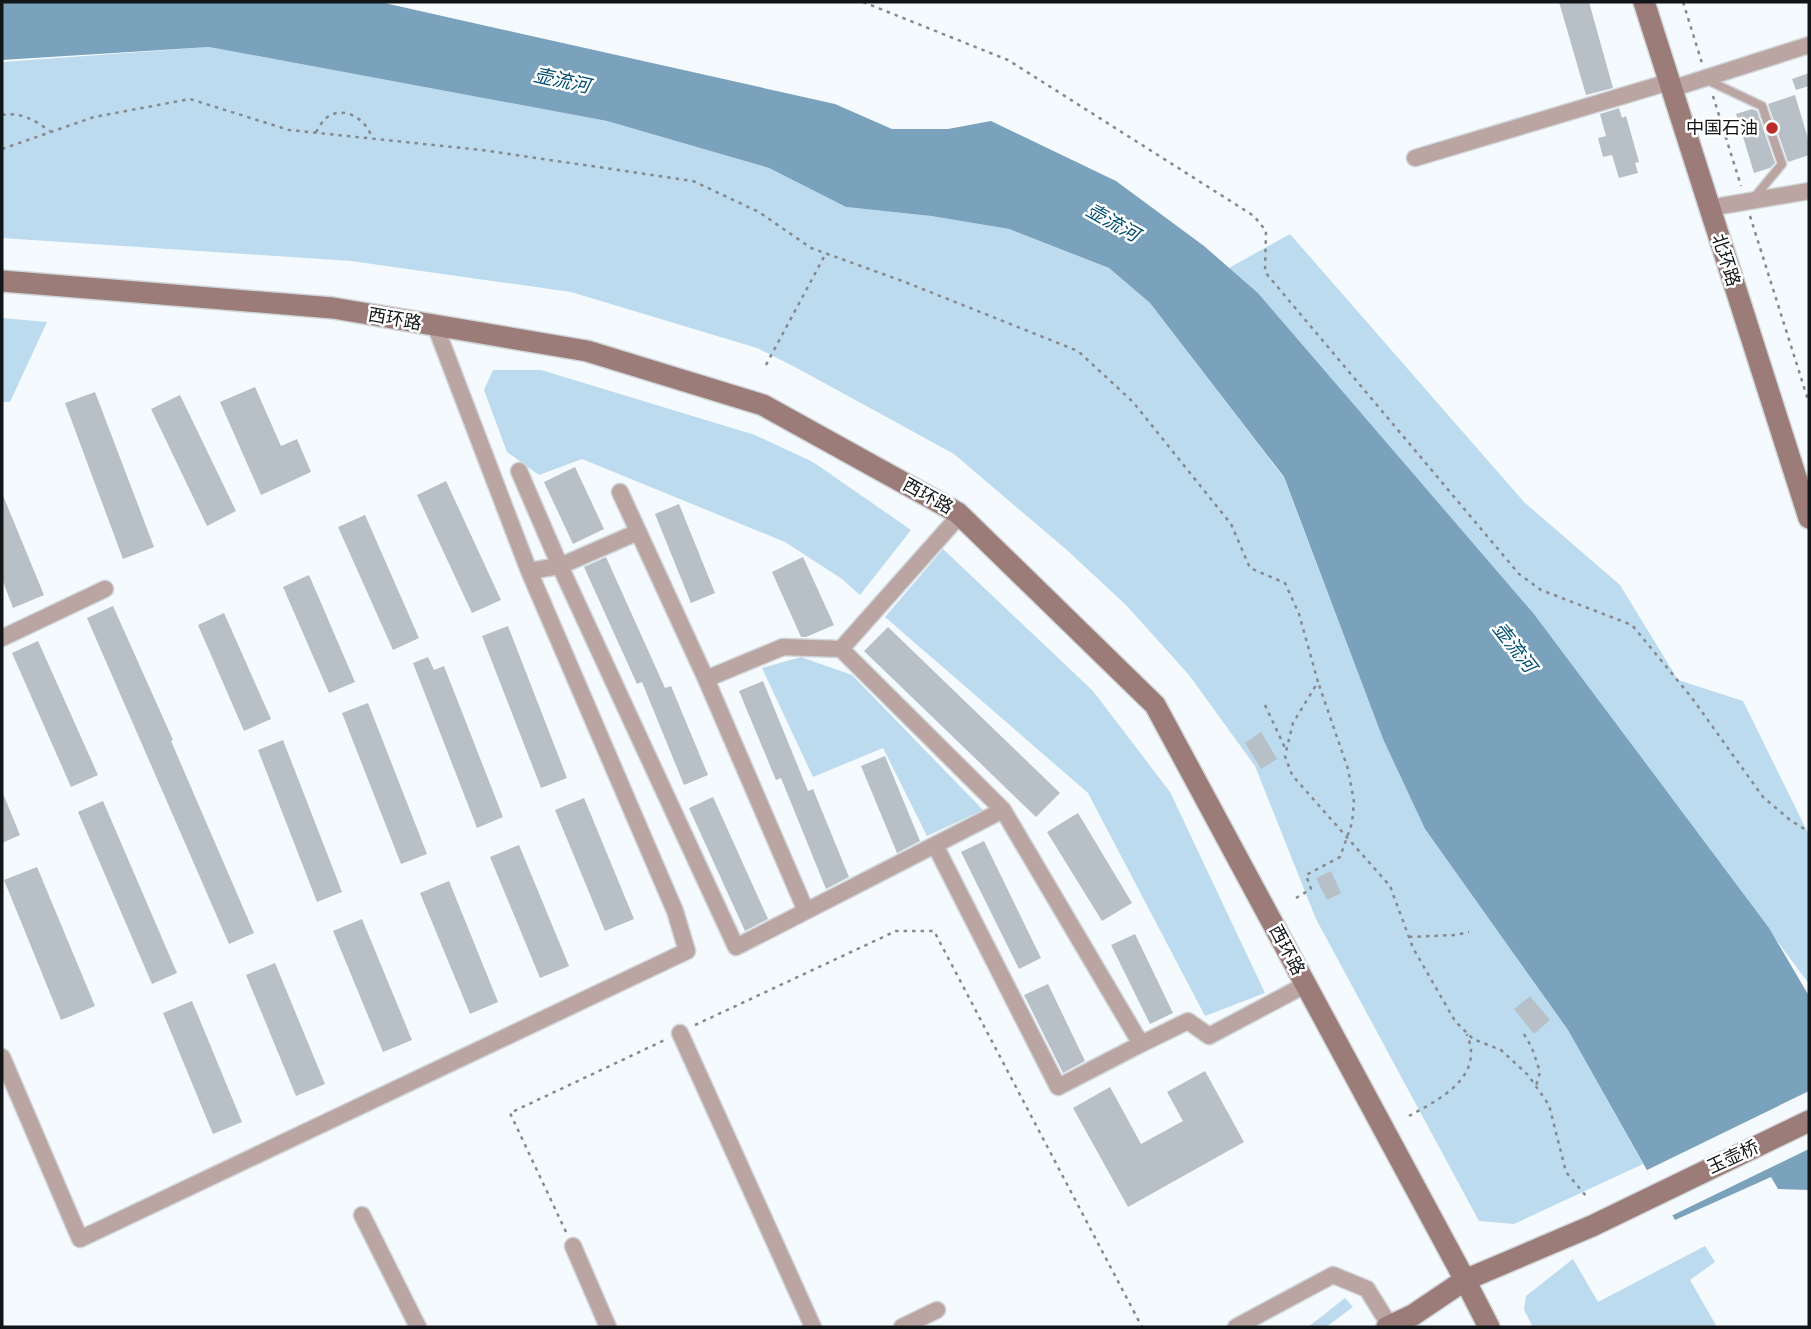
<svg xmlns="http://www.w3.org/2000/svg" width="1811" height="1329" viewBox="0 0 1811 1329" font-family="'PT Sans Narrow','Noto Sans SC',sans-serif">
<rect width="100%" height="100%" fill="#f4fafe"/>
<path fill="#bcdbef" d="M 209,47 L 607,121 L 769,168 L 846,207 L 931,216 L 1009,229 L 1109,268 L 1150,303 L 1284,478 L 1383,739 L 1425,829 L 1568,1030 L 1643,1164 L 1514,1224 L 1479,1221 L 1316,919 L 1255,766 L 1189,675 L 1127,606 L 1068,551 L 954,454 L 795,367 L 757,348 L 571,292 L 351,261 L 2,238 L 2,62 Z
M 1290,234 L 1524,502 L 1620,585 L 1678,680 L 1743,701 L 1809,835 L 1809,984 L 1534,614 L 1258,293 L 1229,268 Z
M 2,318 L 47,322 L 10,402 L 2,402 Z
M 493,370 L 541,370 L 755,435 L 813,462 L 911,530 L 860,595 L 842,579 L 785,542 L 582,459 L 539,475 L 507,452 L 484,390 Z
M 943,549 L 1093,691 L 1170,792 L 1265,993 L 1205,1016 L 1088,793 L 885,617 Z
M 801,657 L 852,675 L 983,810 L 927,836 L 883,748 L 813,777 L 762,668 Z
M 1705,1246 L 1715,1262 L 1690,1280 L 1717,1327 L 1533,1327 L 1524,1310 L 1526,1296 L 1573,1259 L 1598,1302 Z
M 1345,1298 L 1353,1307 L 1326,1327 L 1308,1327 Z"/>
<path fill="#7ba2bc" d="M 2,2 L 380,2 L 835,104 L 892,129 L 948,129 L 991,121 L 1116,181 L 1204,246 L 1258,293 L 1534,614 L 1769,928 L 1809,996 L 1809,1190 L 1778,1189 L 1771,1177 L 1675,1220 L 1568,1030 L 1425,829 L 1383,739 L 1284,477 L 1150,303 L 1109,268 L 1009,229 L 931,216 L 846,207 L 769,168 L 607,121 L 209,47 L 2,60 Z"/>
<path fill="#f4fafe" d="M 1809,1091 L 1809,1149 L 1669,1217 L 1647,1170 Z"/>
<path fill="#b7c0c7" d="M 1559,2 L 1589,2 L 1613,88 L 1586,95 Z
M 1809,73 L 1809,86 L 1796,90 L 1792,79 Z
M 1795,95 L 1809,142 L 1809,155 L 1788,162 L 1768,104 Z
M 1619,108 L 1622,118 L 1626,116 L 1639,162 L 1635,163 L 1638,173 L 1619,178 L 1612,155 L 1603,157 L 1598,138 L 1606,136 L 1600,114 Z
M 1752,109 L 1757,111 L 1775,163 L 1770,168 L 1754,173 L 1736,114 Z
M 255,387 L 281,446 L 297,439 L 311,472 L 261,495 L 220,402 Z
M 95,392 L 154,547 L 123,559 L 65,403 Z
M 180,395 L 236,511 L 207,526 L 151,409 Z
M 575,467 L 604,529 L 573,544 L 544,482 Z
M 446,481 L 501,600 L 472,613 L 417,495 Z
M 2,493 L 44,595 L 13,608 L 2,579 Z
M 679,504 L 715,593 L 691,603 L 655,514 Z
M 365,515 L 419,638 L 393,650 L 338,527 Z
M 606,557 L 665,688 L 671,686 L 708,775 L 684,785 L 642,682 L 637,684 L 584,567 Z
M 803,557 L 834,625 L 806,637 L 801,637 L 772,572 Z
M 309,575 L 355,682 L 329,693 L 283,587 Z
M 113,606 L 173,740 L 171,741 L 254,933 L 229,944 L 87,618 Z
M 224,613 L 271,719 L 244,731 L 198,625 Z
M 508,626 L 567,778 L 541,788 L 482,636 Z
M 888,627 L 1060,793 L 1036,817 L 864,651 Z
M 38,641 L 98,775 L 71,787 L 12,653 Z
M 428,657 L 434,670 L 444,666 L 503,817 L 477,828 L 413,663 Z
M 763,681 L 808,791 L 813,789 L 849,877 L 826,889 L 781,778 L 776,780 L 739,691 Z
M 368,703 L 427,854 L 401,864 L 342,713 Z
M 1261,732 L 1277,759 L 1261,769 L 1245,743 Z
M 283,740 L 342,892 L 317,902 L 258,750 Z
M 885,756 L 920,841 L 897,853 L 861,766 Z
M 2,791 L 20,835 L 2,843 Z
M 713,797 L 768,919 L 745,931 L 689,808 Z
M 584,798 L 634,919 L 605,931 L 555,810 Z
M 103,801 L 177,973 L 152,984 L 78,812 Z
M 1078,813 L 1132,903 L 1102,921 L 1047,832 Z
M 984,841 L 1041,958 L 1019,969 L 961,852 Z
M 519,845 L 569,966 L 540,978 L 490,857 Z
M 37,867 L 95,1006 L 61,1020 L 4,880 Z
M 1331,871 L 1341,893 L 1327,900 L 1316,878 Z
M 449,881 L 498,1002 L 470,1014 L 420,893 Z
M 362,919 L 412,1040 L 383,1052 L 333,931 Z
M 1135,934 L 1173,1013 L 1150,1024 L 1111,945 Z
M 275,963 L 325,1084 L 296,1096 L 246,975 Z
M 1048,984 L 1085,1061 L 1063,1073 L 1024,995 Z
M 1530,996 L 1550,1020 L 1534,1034 L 1514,1009 Z
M 192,1001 L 242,1122 L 213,1134 L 163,1013 Z
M 1205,1071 L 1244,1142 L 1128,1207 L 1073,1108 L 1110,1087 L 1141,1144 L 1183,1121 L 1167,1092 Z"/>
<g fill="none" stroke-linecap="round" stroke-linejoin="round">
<defs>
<path id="lane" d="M 1705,79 L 1762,106 L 1782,164 L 1753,199"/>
<path id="street" d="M 1671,89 L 1809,45
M 1415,158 L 1669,82
M 1709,208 L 1809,191
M 519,471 L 560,566 L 736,947 L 1003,810
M 620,492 L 706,679 L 783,647 L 841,649 L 960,515
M 529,571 L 560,566 L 638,532
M 2,638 L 105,589
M 841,649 L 1003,810 L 1141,1044 L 1188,1021 L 1209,1036 L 1305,985
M 706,679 L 806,911
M 935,845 L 1058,1087 L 1141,1044
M 680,1033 L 813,1327
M 2,1057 L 80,1239 L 687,951 L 675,911 L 529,571 L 435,325
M 362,1215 L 418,1327
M 573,1246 L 608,1327
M 902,1327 L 937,1310
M 1236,1327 L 1333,1275 L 1367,1289 L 1390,1326"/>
<path id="secondary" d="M 1644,2 L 1809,518
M 2,281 L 333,308 L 587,351 L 763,405 L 958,513 L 1155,705 L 1465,1280 L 1489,1327
M 1387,1327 L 1413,1315 L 1465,1280 L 1592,1226 L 1809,1121"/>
</defs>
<use href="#lane" stroke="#d0d6d9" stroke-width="11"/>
<use href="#street" stroke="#d0d6d9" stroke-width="19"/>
<use href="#secondary" stroke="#d0d6d9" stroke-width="24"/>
<path stroke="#868a8e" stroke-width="2.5" stroke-dasharray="3.5 5" stroke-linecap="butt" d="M 863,2 L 1008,60 L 1254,216 L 1266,231 L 1265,272 L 1519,574 L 1541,590 L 1632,625 L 1692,698 L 1763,797 L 1790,820 L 1809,832
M 1683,2 L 1702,63
M 1713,96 L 1741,186
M 2,115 C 22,112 34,120 50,131
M 316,132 C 319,128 322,121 326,118 C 344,104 367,120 372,138
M 2,149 L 94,117 L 190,99 L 289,130 L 482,150 L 693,181 L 759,212 L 811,248 L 905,282 L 1078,351 L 1133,402 L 1231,524 L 1250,568 L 1285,583 L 1299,614 L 1318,682 L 1293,723 L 1285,756 L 1292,775 L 1390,886 L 1413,948 L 1455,1021 L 1473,1039 L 1501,1050 L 1528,1075 L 1549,1105 L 1566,1172 L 1586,1196
M 1750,216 L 1809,403
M 766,365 L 826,253
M 1265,705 L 1286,750
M 1296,898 L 1311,889 L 1306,875 L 1340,857 L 1352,823 L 1354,802 L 1348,769 L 1318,682
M 1409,937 L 1455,935 L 1469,932
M 695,1025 L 896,931 L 934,931 L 1142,1327
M 1524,1034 L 1532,1048 L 1540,1072 L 1536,1086
M 1409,1116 C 1434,1102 1473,1084 1471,1050 C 1471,1045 1468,1039 1467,1034
M 566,1232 L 510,1113 L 667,1039"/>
<use href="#lane" stroke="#baa5a2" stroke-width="8"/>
<use href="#street" stroke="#baa5a2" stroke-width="16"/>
<use href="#secondary" stroke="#9b7c79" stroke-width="21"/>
</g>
<circle fill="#bb2c2b" stroke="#fff" stroke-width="2.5" cx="1772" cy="128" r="7"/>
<g text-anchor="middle" stroke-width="5" stroke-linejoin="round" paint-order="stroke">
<g font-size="18" fill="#131619" stroke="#fff" text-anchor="end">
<text x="1758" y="134">中国石油</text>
</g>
<g font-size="18" fill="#131619" stroke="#fff">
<text transform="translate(1726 260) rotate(72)" y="6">北环路</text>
<text transform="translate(395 319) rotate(10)" y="6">西环路</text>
<text transform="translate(928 496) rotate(29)" y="6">西环路</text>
<text transform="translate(1287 950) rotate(62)" y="6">西环路</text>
<text transform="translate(1733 1157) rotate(-25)" y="6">玉壶桥</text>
</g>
<g font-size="19" font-style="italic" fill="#014e71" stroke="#fff">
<text transform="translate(562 80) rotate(12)" y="7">壶流河</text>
<text transform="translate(1113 222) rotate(29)" y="7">壶流河</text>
<text transform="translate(1515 647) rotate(52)" y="7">壶流河</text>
</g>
</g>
<rect width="1811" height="1329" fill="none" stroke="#131619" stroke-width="7"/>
</svg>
